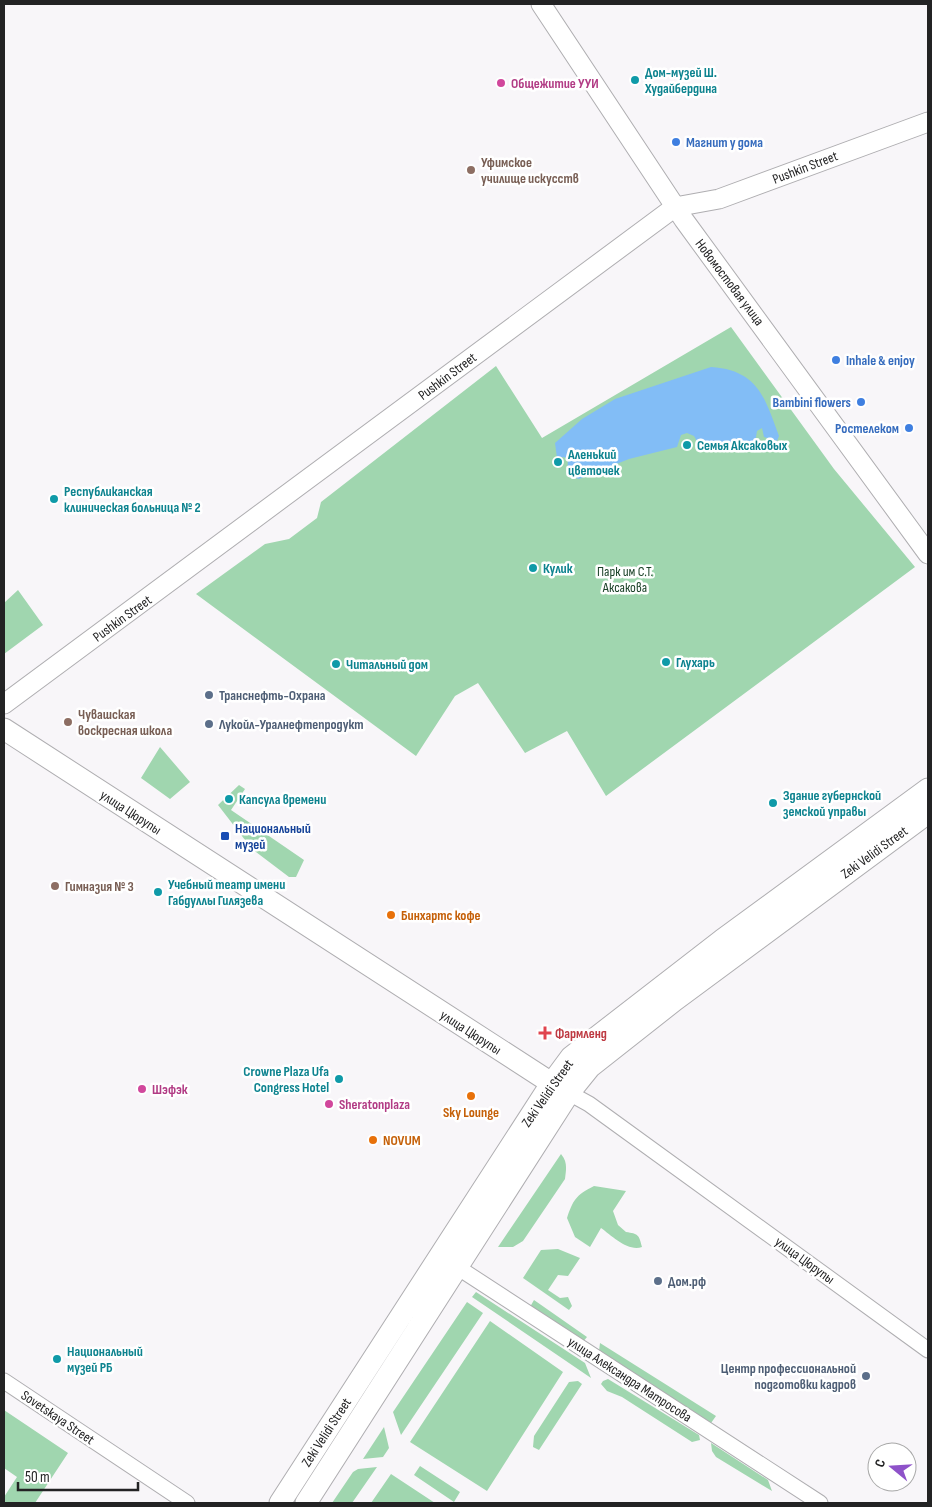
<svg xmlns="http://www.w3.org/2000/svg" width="932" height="1507" viewBox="0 0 932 1507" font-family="'Sofia Sans Condensed',sans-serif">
<rect width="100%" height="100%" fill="#f8f6f9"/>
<path fill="#a0d6af" d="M 731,327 L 834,469 L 915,567 L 606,796 L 567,731 L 525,753 L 478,683 L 455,696 L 416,756 L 196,594 L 265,544 L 289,539 L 317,518 L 321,502 L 496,366 L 542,438 Z
M 18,590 L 43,625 L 4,654 L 4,603 Z
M 160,747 L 190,782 L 170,799 L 141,778 Z
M 239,785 L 245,789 L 231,810 L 304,860 L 296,877 L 289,877 L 252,849 L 218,805 Z
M 561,1154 C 568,1162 566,1170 565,1179 L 523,1241 L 513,1247 L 498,1247 Z
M 594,1186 L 626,1191 L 613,1211 L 618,1225 L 626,1232 C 638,1234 639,1234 642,1247 C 628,1252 612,1236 601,1228 L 590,1247 L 575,1237 L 567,1218 C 573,1200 576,1195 594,1186 Z
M 558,1249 L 580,1258 L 568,1276 L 558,1275 L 548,1290 L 560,1298 L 568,1297 L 572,1306 L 569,1310 L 523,1278 L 541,1250 Z
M 476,1292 L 585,1363 L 591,1378 L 472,1297 Z
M 534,1300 L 587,1337 L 582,1343 L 530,1307 Z
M 467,1302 L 483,1313 L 401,1435 L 393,1412 Z
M 490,1321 L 563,1372 L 487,1491 L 410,1442 Z
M 600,1343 L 716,1416 L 711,1423 L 599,1351 Z
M 608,1379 L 699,1435 L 700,1440 L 692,1442 L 622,1397 L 607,1391 L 601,1384 L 603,1381 Z
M 578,1381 L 582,1384 L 539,1450 L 533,1447 L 534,1436 L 569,1382 Z
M 4,1410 L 68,1453 L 35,1503 L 4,1503 L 4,1497 L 17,1477 L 4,1468 Z
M 384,1427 L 389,1448 L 383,1457 L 363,1459 Z
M 711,1443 L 768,1480 L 772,1491 L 716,1457 L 712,1451 Z
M 420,1466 L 460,1492 L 454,1502 L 414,1475 Z
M 377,1467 L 352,1503 L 332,1503 L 353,1472 L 358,1469 Z
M 391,1474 L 435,1503 L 371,1503 Z"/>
<path fill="#82bdf6" d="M 711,367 C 758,370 765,398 779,436 L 777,441 L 764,437 L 762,428 L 757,431 L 755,443 L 698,443 L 694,436 L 687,433 L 681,435 L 677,447 L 629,459 L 579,479 L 567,475 L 568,460 L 564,457 L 557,458 L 555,443 L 582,419 L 615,399 Z"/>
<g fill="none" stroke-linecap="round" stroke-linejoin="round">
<defs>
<path id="minor" d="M 569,1093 L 589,1104 L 928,1350
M 451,1263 L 820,1503
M 4,1381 L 187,1503"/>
<path id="tertiary" d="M 541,4 L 684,220 L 928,554
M 4,704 L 675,207 L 719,199 L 928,122"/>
<path id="secondary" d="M 4,729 L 562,1090
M 280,1503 L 551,1084 L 571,1057 L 722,940 L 928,789
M 306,1503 L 569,1093 L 590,1067 L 675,1000 L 928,813"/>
</defs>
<use href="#minor" stroke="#afaeb1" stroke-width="17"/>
<use href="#tertiary" stroke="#afaeb1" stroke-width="21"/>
<use href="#secondary" stroke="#afaeb1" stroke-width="23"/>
<use href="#minor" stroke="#fff" stroke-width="15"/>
<use href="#tertiary" stroke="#fff" stroke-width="19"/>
<use href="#secondary" stroke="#fff" stroke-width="21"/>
</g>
<g fill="#0f9aa8" stroke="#fff" stroke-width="2">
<circle cx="635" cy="80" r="5"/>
<circle cx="687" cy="445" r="5"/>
<circle cx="558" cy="462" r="5"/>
<circle cx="54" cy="499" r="5"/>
<circle cx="533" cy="568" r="5"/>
<circle cx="666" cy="662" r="5"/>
<circle cx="336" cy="664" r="5"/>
<circle cx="229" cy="799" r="5"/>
<circle cx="773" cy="803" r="5"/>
<circle cx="158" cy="892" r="5"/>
<circle cx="339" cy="1079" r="5"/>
<circle cx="57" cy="1359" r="5"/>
</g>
<g fill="#d1479c" stroke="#fff" stroke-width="2">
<circle cx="501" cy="83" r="5"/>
<circle cx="142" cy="1089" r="5"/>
<circle cx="329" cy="1104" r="5"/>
</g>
<g fill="#3f7fe0" stroke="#fff" stroke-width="2">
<circle cx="676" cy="142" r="5"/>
<circle cx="836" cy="360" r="5"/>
<circle cx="861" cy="402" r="5"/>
<circle cx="909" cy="428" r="5"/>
</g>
<g fill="#8d6e63" stroke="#fff" stroke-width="2">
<circle cx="471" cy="170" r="5"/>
<circle cx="68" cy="722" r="5"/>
<circle cx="55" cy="886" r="5"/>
</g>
<g fill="#5c6f8a" stroke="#fff" stroke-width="2">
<circle cx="209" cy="695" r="5"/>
<circle cx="209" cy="724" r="5"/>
<circle cx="658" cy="1281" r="5"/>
<circle cx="866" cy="1376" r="5"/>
</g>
<rect fill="#1a4fb4" stroke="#fff" stroke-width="2" x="220" y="831" width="10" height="10" rx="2.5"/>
<g fill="#e8710a" stroke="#fff" stroke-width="2">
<circle cx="391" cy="915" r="5"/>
<circle cx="471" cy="1096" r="5"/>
<circle cx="373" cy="1140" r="5"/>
</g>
<path fill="#e0444e" stroke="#fff" stroke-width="2" d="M542.5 1025.5h5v5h5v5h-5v5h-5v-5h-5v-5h5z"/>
<g text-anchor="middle" stroke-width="5" stroke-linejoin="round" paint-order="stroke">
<g font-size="14" font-weight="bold" fill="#0d838f" stroke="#fff" text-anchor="start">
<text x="645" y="77">Дом-музей Ш.<tspan x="645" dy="16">Худайбердина</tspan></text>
<text x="697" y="450">Семья Аксаковых</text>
<text x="568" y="459">Аленький<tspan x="568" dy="16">цветочек</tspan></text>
<text x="64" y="496">Республиканская<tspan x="64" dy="16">клиническая больница № 2</tspan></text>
<text x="543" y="573">Кулик</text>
<text x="676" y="667">Глухарь</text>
<text x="346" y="669">Читальный дом</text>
<text x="783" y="800">Здание губернской<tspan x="783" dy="16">земской управы</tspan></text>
<text x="239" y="804">Капсула времени</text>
<text x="168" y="889">Учебный театр имени<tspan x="168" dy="16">Габдуллы Гилязева</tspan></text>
<text x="329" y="1076" text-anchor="end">Crowne Plaza Ufa<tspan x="329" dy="16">Congress Hotel</tspan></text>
<text x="67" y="1356">Национальный<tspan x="67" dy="16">музей РБ</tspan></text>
</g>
<g font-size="14" font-weight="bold" fill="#b23c85" stroke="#fff" text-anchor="start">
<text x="511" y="88">Общежитие УУИ</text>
<text x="152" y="1094">Шэфэк</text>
<text x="339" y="1109">Sheratonplaza</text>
</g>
<g font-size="14" font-weight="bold" fill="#366cbe" stroke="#fff" text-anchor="start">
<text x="686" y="147">Магнит у дома</text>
<text x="846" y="365">Inhale &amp; enjoy</text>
<text x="851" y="407" text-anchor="end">Bambini flowers</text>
<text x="899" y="433" text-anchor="end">Ростелеком</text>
</g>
<g font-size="14" font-weight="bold" fill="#785e54" stroke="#fff" text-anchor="start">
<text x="481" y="167">Уфимское<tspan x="481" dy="16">училище искусств</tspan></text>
<text x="78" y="719">Чувашская<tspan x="78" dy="16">воскресная школа</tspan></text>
<text x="65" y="891">Гимназия № 3</text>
</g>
<g font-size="14" fill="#232324" stroke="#fff">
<text transform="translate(805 167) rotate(-21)" y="5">Pushkin Street</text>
<text transform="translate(730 282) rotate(53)" y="5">Новомостовая улица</text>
<text transform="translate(447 376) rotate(-37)" y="5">Pushkin Street</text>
<text transform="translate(122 618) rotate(-36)" y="5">Pushkin Street</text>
<text transform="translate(131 812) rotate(33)" y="5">улица Цюрупы</text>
<text transform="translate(874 852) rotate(-36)" y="5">Zeki Velidi Street</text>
<text transform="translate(471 1032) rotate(33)" y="5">улица Цюрупы</text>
<text transform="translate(547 1093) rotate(-55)" y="5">Zeki Velidi Street</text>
<text transform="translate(805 1260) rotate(36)" y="5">улица Цюрупы</text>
<text transform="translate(630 1379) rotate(33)" y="5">улица Александра Матросова</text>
<text transform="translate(58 1417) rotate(34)" y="5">Sovetskaya Street</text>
<text transform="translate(326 1432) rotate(-57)" y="5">Zeki Velidi Street</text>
</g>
<g font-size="14" fill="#1b4228" stroke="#fff">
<text x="625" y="576">Парк им С.Т.<tspan x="625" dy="16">Аксакова</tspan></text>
</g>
<g font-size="14" font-weight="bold" fill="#4e5e75" stroke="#fff" text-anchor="start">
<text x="219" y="700">Транснефть-Охрана</text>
<text x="219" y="729">Лукойл-Уралнефтепродукт</text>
<text x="668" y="1286">Дом.рф</text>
<text x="856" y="1373" text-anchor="end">Центр профессиональной<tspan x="856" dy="16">подготовки кадров</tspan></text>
</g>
<g font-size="14" font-weight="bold" fill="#164399" stroke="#fff" text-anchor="start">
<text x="235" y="833">Национальный<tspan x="235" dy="16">музей</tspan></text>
</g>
<g font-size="14" font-weight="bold" fill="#c56008" stroke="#fff" text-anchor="start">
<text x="401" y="920">Бинхартс кофе</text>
<text x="471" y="1117" text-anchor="middle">Sky Lounge</text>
<text x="383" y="1145">NOVUM</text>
</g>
<g font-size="14" font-weight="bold" fill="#be3a42" stroke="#fff" text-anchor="start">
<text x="555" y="1038">Фармленд</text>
</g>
</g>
<rect width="932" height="1507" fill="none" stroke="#232324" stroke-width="10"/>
<g transform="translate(892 1467) rotate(288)"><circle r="24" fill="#ffffff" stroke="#a7a7a7"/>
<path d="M0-4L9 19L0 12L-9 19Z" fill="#8e52c9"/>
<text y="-8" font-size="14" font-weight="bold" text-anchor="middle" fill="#232324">С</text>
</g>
<path d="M18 1482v8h120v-8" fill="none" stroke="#232324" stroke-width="2.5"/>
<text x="25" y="1482" font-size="15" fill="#232324" stroke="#ffffff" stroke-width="4" paint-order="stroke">50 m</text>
</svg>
